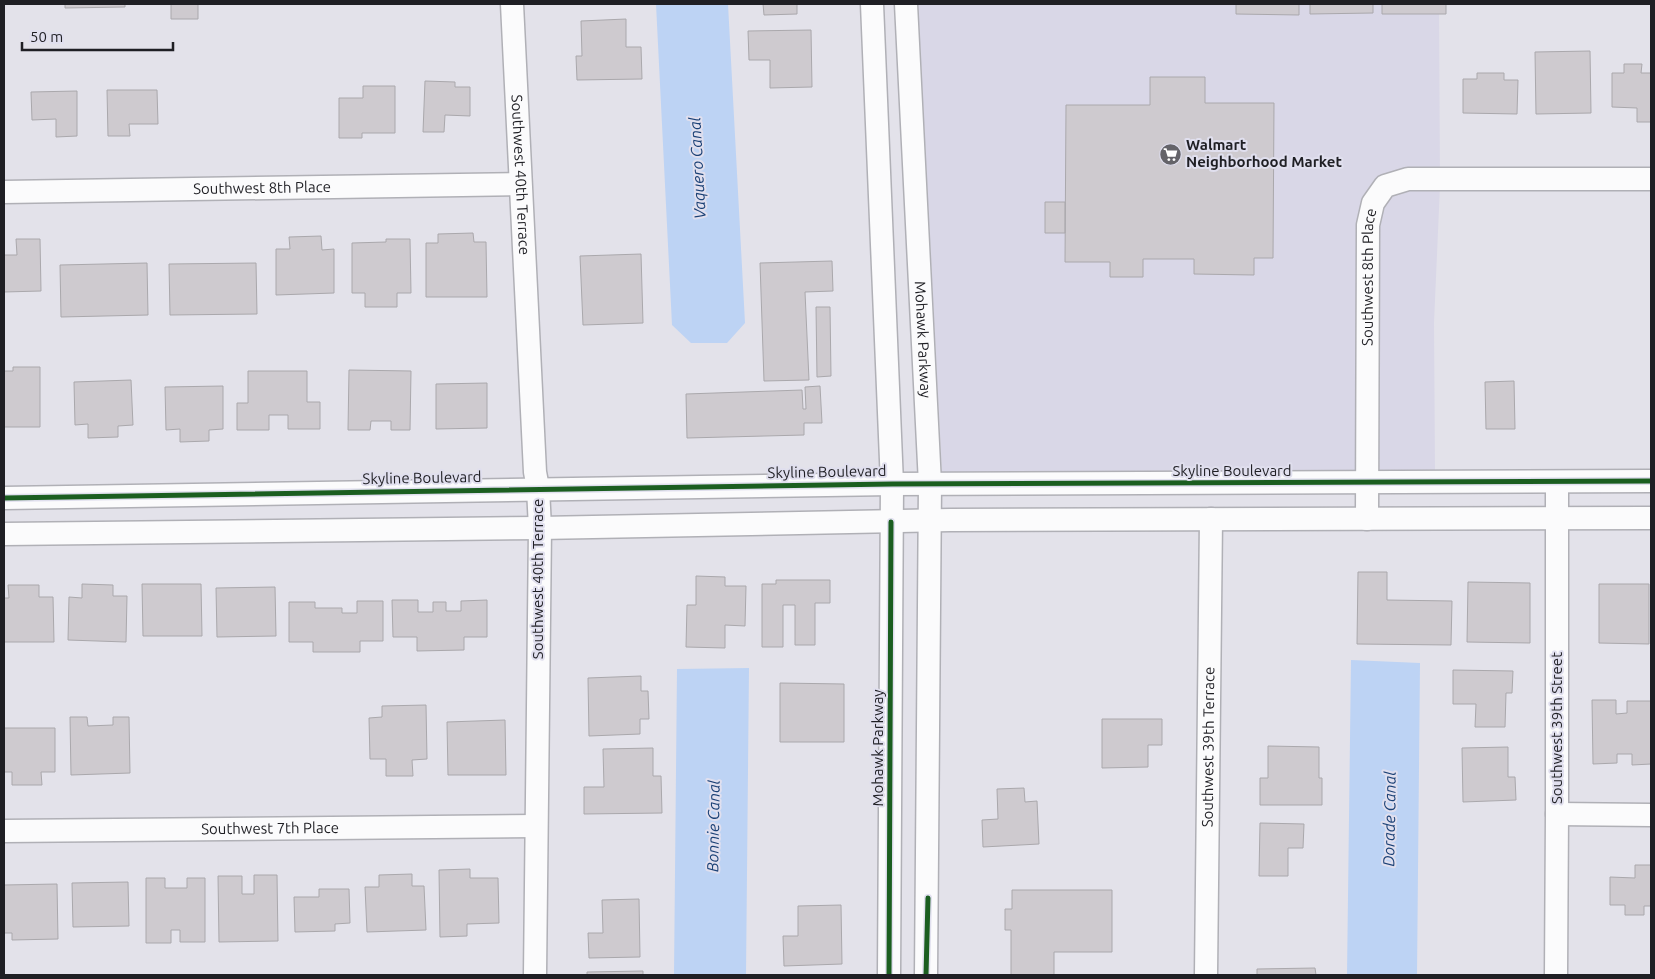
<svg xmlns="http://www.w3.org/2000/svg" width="1655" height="979" viewBox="0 0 1655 979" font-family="Ubuntu,sans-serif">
<rect width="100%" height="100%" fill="#e3e2ea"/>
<path fill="#d9d7e7" d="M 918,4 L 1439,4 L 1440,186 L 1434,323 L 1435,472 L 942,474 Z"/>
<path fill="#bdd3f4" d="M 656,4 L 728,4 L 745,323 L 727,343 L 691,343 L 672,325 Z
M 1351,660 L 1420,663 L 1417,975 L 1347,975 Z
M 749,668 L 746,975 L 674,975 L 677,669 Z"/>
<path fill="#cecacf" stroke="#aaa8ac" d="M 65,4 L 125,4 L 125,7 L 65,8 Z
M 171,4 L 198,4 L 198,19 L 171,19 Z
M 763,4 L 797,4 L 797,14 L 764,15 Z
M 1236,4 L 1299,4 L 1299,15 L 1236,14 Z
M 1310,4 L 1373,4 L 1373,13 L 1310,14 Z
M 1382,4 L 1446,4 L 1446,14 L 1382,14 Z
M 626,19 L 626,47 L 641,47 L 642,79 L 577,80 L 576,56 L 582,56 L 581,21 Z
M 811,30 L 812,87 L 770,88 L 770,60 L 749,60 L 748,31 Z
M 1590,51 L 1591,113 L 1536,114 L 1535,52 Z
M 1624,64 L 1642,64 L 1641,73 L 1651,73 L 1651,122 L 1637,122 L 1637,108 L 1612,107 L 1612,73 L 1624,73 Z
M 1477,73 L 1504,73 L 1504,80 L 1518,80 L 1517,114 L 1463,113 L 1463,79 L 1477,79 Z
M 1150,77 L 1205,77 L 1205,103 L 1274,103 L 1273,258 L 1254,258 L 1254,275 L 1194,274 L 1194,259 L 1143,259 L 1143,277 L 1110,277 L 1110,262 L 1065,262 L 1066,105 L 1150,105 Z
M 425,81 L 455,82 L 455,87 L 470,87 L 470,116 L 445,115 L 444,132 L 423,132 Z
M 363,86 L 395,86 L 395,133 L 362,133 L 362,138 L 339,138 L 339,98 L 363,98 Z
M 107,90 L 157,90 L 158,124 L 129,124 L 130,136 L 108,136 Z
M 77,91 L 77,136 L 56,137 L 56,119 L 32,120 L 31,92 Z
M 1045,202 L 1065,202 L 1065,233 L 1045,233 Z
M 473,233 L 474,242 L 486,242 L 487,297 L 426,297 L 426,243 L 438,243 L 438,234 Z
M 321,236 L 322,250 L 334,249 L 334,293 L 276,295 L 276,249 L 290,249 L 289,237 Z
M 16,239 L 40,239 L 41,291 L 4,292 L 4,255 L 17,255 Z
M 386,239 L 410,239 L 411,293 L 397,293 L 397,307 L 365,307 L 365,293 L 352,293 L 352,243 L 386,242 Z
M 641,254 L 643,323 L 583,325 L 580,256 Z
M 832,261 L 833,291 L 805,292 L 809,380 L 764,381 L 760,263 Z
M 147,263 L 148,315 L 61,317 L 60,265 Z
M 256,263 L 257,314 L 170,315 L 169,264 Z
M 816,307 L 830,307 L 831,376 L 817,377 Z
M 13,367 L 40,367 L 40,427 L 4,427 L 4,371 L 13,371 Z
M 349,370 L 411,371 L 410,430 L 391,430 L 391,421 L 371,421 L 370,430 L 348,430 Z
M 248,371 L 307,371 L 307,402 L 320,402 L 320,429 L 288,429 L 288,415 L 269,415 L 269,430 L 237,430 L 237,403 L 248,403 Z
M 131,380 L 133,425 L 118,426 L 118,437 L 88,438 L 88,424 L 75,425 L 74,382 Z
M 1514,381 L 1515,429 L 1486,429 L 1485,382 Z
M 487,383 L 487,428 L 436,429 L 436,384 Z
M 223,386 L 223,429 L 209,430 L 209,441 L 180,442 L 180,429 L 166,430 L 165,387 Z
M 820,386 L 822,423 L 804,423 L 804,435 L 687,438 L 686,394 L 802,390 L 803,409 L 806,409 L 805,387 Z
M 1358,572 L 1387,572 L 1387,600 L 1452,601 L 1451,645 L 1357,644 Z
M 696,576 L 725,577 L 725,586 L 746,586 L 745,626 L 725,625 L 725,648 L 686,647 L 687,605 L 696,605 Z
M 776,580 L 830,580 L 830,603 L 815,603 L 815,645 L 795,645 L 795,605 L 783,605 L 783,647 L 762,647 L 762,584 L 776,584 Z
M 1468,582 L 1530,583 L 1530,643 L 1467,642 Z
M 82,584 L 113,585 L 113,596 L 127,596 L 126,642 L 68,640 L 69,597 L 82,598 Z
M 142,584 L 201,584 L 202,636 L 143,636 Z
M 1599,584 L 1649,584 L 1649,644 L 1599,643 Z
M 8,585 L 39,585 L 39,597 L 53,597 L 54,642 L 4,642 L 4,598 L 9,598 Z
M 275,587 L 276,636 L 217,637 L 216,588 Z
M 392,600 L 418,600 L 418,612 L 433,612 L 433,602 L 446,602 L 446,611 L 461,611 L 461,601 L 487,600 L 487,637 L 464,637 L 464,650 L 417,651 L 417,637 L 393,637 Z
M 357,601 L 383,601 L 383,641 L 360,641 L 360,652 L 313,652 L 313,642 L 289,642 L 289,602 L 315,602 L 315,608 L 342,608 L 342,613 L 357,613 Z
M 1453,670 L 1513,671 L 1512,693 L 1506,693 L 1505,727 L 1475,727 L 1476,704 L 1453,704 Z
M 641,676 L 641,691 L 648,691 L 649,719 L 640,719 L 640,734 L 589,736 L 588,678 Z
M 780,683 L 844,684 L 844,742 L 780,742 Z
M 1592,700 L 1616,700 L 1616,714 L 1627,713 L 1627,701 L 1651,701 L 1651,764 L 1632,765 L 1632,754 L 1617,754 L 1617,763 L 1593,764 Z
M 426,705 L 427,759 L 412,760 L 413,776 L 386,776 L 386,759 L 370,759 L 369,718 L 382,717 L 382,706 Z
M 70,717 L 87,717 L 88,726 L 113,725 L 113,717 L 129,717 L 130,773 L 71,775 Z
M 1102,719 L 1162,719 L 1162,745 L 1148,745 L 1148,767 L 1102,768 Z
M 505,720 L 506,775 L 448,775 L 447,722 Z
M 4,728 L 55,728 L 55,772 L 41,772 L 42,785 L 12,785 L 12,772 L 4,772 Z
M 1268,746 L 1319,747 L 1319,778 L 1322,778 L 1322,805 L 1260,805 L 1260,778 L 1268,778 Z
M 1508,747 L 1508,777 L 1515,777 L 1516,800 L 1463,802 L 1462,748 Z
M 653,748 L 653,776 L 661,776 L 662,813 L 584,814 L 584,787 L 604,787 L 603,749 Z
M 1024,788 L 1025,802 L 1037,801 L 1039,844 L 983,847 L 982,820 L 998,819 L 997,789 Z
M 1260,823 L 1304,824 L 1303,848 L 1288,848 L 1288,876 L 1259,876 Z
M 1635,865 L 1651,865 L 1651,906 L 1644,906 L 1644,915 L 1625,915 L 1625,905 L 1610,905 L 1610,877 L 1635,878 Z
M 470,869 L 470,878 L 498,878 L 499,923 L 467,924 L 467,936 L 440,937 L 439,870 Z
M 412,874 L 412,886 L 424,886 L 426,930 L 367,932 L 365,887 L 379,887 L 379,875 Z
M 254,875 L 277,875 L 278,941 L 219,942 L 218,876 L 242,876 L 242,894 L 254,894 Z
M 146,878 L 165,878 L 165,888 L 187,888 L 187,878 L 205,878 L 205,942 L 180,942 L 180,930 L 171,930 L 171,943 L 146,943 Z
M 128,882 L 129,926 L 73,927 L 72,883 Z
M 57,884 L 58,939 L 12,940 L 12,933 L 4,933 L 4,885 Z
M 319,889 L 349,889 L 350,923 L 335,924 L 335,931 L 295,932 L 294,897 L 319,897 Z
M 1012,890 L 1112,890 L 1112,952 L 1054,952 L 1054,975 L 1011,975 L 1011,930 L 1005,930 L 1005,909 L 1012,909 Z
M 639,899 L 640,957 L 589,958 L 588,933 L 603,933 L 602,900 Z
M 841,905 L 842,964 L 784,966 L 783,936 L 798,936 L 798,906 Z
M 1315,968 L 1316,975 L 1257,975 L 1257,969 Z
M 643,971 L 643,975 L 587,975 L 587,972 Z"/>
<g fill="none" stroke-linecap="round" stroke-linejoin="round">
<defs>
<g id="minor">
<path id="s1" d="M 512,4 L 535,472 L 538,488 L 540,528 L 535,975"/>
<path d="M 872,4 L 892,484 L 889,975"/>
<path id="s2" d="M 906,4 L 930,484 L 926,975"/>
<path id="s3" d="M 4,192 L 520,184"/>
<path d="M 4,498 L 892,484 L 1651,481"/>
<path id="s4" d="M 1367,519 L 1368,225 L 1373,203 L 1385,186 L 1408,179 L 1651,179"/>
<path d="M 4,534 L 540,528 L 950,520 L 1651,518"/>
<path d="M 1557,814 L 1651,815"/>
<path id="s5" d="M 4,831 L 536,826"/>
<path id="s6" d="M 1206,975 L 1211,519"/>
<path d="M 1556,975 L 1557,814 L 1557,482"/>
</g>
</defs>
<use href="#minor" stroke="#b0b0b6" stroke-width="25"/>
<use href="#minor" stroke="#fbfbfc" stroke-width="22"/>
<defs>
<path id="cycleway" d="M 4,498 L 892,484 L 1651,481
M 889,975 L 891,522
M 926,975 L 928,898"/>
</defs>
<use href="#cycleway" stroke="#e0dfee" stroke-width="8"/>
<use href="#cycleway" stroke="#1b5e20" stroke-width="5"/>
</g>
<defs>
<symbol id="supermarket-disc" viewBox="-11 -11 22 22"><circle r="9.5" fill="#646369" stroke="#e0dfee"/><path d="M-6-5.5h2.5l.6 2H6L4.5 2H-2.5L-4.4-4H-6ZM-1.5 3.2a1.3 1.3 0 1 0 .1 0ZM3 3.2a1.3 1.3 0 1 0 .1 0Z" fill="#fff"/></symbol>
</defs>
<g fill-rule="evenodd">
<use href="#supermarket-disc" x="1158" y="142" width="25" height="25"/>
</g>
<g text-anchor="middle" stroke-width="4" stroke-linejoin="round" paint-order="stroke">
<g font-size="15" font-weight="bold" fill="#1f1f24" stroke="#e0dfee" text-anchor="start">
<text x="1186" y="150">Walmart<tspan x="1186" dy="17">Neighborhood Market</tspan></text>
</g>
<g font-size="15" fill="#1f1f24" stroke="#e0dfee">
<text dy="5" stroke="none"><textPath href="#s1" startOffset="171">Southwest 40th Terrace</textPath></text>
<text dy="5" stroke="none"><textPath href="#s3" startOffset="258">Southwest 8th Place</textPath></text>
<text dy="5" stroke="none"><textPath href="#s4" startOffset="242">Southwest 8th Place</textPath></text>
<text dy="5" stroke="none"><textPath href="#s2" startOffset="336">Mohawk Parkway</textPath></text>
<text x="1232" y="476">Skyline Boulevard</text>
<text transform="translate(827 472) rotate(-1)" y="5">Skyline Boulevard</text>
<text transform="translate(422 478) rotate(-1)" y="5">Skyline Boulevard</text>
<text transform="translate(538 579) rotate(-90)" y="5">Southwest 40th Terrace</text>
<text transform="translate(1557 728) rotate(-90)" y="5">Southwest 39th Street</text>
<text dy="5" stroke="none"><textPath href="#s6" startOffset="228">Southwest 39th Terrace</textPath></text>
<text transform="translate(878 748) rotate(-90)" y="5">Mohawk Parkway</text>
<text dy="5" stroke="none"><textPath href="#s5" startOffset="266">Southwest 7th Place</textPath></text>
</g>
<g font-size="16" font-style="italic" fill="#1b4176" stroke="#e0dfee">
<text transform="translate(697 168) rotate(-93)" y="6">Vaquero Canal</text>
<text transform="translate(1389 819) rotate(-89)" y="6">Dorade Canal</text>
<text transform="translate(713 826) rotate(-89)" y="6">Bonnie Canal</text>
</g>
</g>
<rect width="1655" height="979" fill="none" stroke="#1f1f24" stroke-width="10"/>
<path d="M22 42v8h151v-8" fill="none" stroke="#1f1f24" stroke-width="2.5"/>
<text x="30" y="42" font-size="15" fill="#1f1f24" stroke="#e0dfee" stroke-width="4" paint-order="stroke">50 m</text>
</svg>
